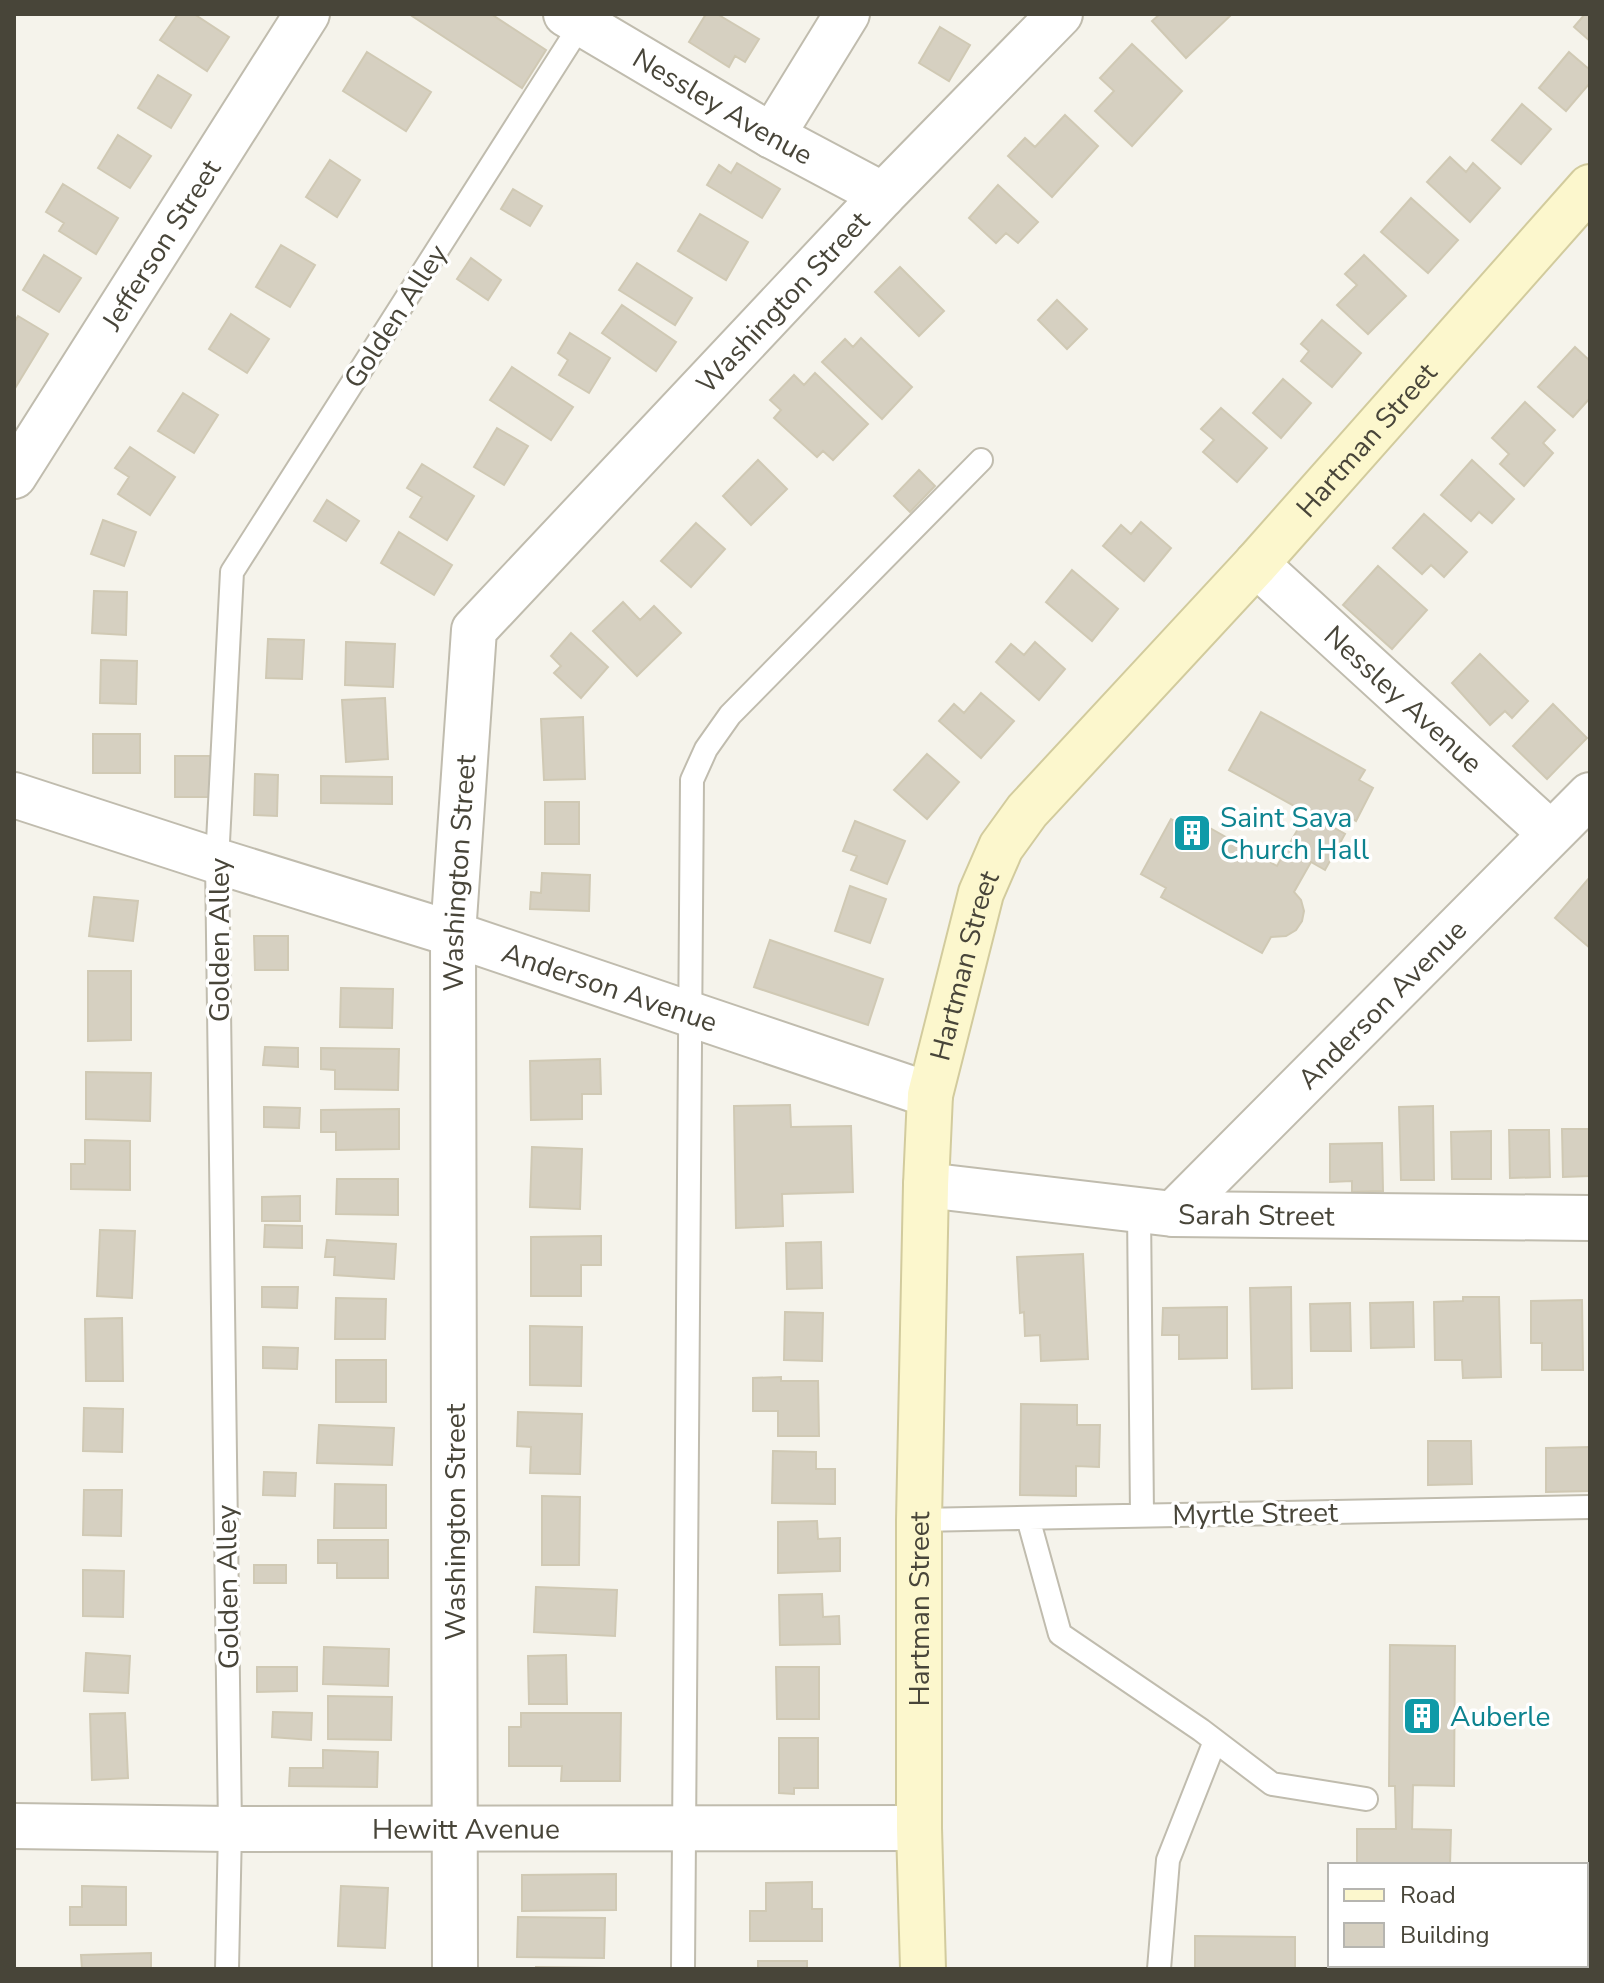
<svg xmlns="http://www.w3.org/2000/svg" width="1604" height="1983" viewBox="0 0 1604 1983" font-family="'Nunito Sans',sans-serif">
<rect width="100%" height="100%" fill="#f5f3eb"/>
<path fill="#d6d0c1" stroke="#d0c9b4" stroke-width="2" d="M 178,14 L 194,14 L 229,37 L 207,71 L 160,40 Z
M 409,14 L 491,14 L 546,50 L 522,88 Z
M 706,14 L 717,14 L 759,39 L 745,62 L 735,56 L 729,67 L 689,42 Z
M 1160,14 L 1232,14 L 1186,58 L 1152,21 Z
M 1585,14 L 1590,14 L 1590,41 L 1574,27 Z
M 940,27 L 970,45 L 949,81 L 919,63 Z
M 1132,44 L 1182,91 L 1132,146 L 1095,111 L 1114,91 L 1100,78 Z
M 367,52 L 431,92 L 406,131 L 343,91 Z
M 1569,52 L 1590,70 L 1590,83 L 1566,111 L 1539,88 Z
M 158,75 L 191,95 L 171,128 L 138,108 Z
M 1522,104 L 1551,129 L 1521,164 L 1492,140 Z
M 1065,115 L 1098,146 L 1052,197 L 1008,156 L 1025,138 L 1035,147 Z
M 118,135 L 151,156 L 130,188 L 98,168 Z
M 1450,157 L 1466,172 L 1473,163 L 1500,188 L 1470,222 L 1427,182 Z
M 330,160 L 360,180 L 337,217 L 306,197 Z
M 737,163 L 780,189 L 762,218 L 707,185 L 719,165 L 731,173 Z
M 63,184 L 118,218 L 96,254 L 59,231 L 64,223 L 46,212 Z
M 998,185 L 1038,222 L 1018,243 L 1006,233 L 996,243 L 969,218 Z
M 513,189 L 542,206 L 530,226 L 501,209 Z
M 1411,198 L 1458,240 L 1428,273 L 1381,232 Z
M 700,214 L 748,242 L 726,280 L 678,251 Z
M 281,245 L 315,265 L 290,307 L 256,287 Z
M 44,255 L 81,278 L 59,312 L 23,290 Z
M 1364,255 L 1406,296 L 1368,334 L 1337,305 L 1357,285 L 1345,274 Z
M 471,258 L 501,280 L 488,300 L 457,279 Z
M 637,263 L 692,298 L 675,325 L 619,290 Z
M 900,267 L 944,311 L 919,336 L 875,292 Z
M 1057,300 L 1087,329 L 1067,349 L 1038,320 Z
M 622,305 L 676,342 L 656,371 L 602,333 Z
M 231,314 L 269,339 L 247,373 L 209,349 Z
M 18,316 L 48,334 L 14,390 L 14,323 Z
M 1322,320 L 1361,353 L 1332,387 L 1301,361 L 1309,351 L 1301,344 Z
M 570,333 L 610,358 L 589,393 L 559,375 L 568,360 L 558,353 Z
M 861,338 L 912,387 L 882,419 L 822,362 L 845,339 L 853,347 Z
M 1575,347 L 1590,361 L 1590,398 L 1573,417 L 1538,387 Z
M 512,367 L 573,407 L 551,440 L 490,400 Z
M 815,373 L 868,424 L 833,460 L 823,451 L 817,457 L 774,418 L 781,410 L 770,400 L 794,375 L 804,385 Z
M 1283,379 L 1311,403 L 1281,438 L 1253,413 Z
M 183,393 L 218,415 L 194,453 L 158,431 Z
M 1525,402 L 1555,430 L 1543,443 L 1553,453 L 1524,486 L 1500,464 L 1509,454 L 1492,438 Z
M 1221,408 L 1267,448 L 1237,482 L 1203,452 L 1214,440 L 1201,429 Z
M 497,428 L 528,446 L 504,485 L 474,467 Z
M 130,447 L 175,477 L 150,515 L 118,494 L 129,477 L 115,468 Z
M 758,460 L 787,489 L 751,525 L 723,496 Z
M 1472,460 L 1514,499 L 1492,523 L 1479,512 L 1471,521 L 1441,495 Z
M 422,464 L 474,496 L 447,540 L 410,517 L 422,497 L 407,488 Z
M 919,470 L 935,486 L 910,512 L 894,496 Z
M 327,500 L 359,521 L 346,541 L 314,521 Z
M 1424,514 L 1467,552 L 1444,577 L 1431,565 L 1422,574 L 1393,548 Z
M 103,520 L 136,532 L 124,566 L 91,554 Z
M 1141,522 L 1171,548 L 1144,581 L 1103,546 L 1121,525 L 1131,534 Z
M 696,523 L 725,549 L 691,587 L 661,561 Z
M 399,532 L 452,565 L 434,595 L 381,563 Z
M 1378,566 L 1427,610 L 1392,649 L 1343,605 Z
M 1072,570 L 1118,609 L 1092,641 L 1046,602 Z
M 94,591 L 127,592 L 126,635 L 92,633 Z
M 623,602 L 640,620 L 654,606 L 681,633 L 637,676 L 593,631 Z
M 571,633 L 608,667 L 581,698 L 554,673 L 561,666 L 551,656 Z
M 268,639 L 304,640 L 302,679 L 266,678 Z
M 346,642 L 395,644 L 393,687 L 345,685 Z
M 1035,642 L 1065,669 L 1039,700 L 996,662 L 1011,644 L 1024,655 Z
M 1480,654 L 1528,701 L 1512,718 L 1505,711 L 1490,725 L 1452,683 Z
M 101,660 L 137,661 L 136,704 L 100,703 Z
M 981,693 L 1014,721 L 981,758 L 939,721 L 954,704 L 964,713 Z
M 385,698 L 388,759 L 346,762 L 342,700 Z
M 1553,704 L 1587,738 L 1547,779 L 1513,746 Z
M 1261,712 L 1365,770 L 1359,780 L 1373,788 L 1356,821 L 1340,811 L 1331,826 L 1345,834 L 1325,870 L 1311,862 L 1294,892 L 1301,900 L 1304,911 L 1302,921 L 1296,930 L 1286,936 L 1271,937 L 1262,953 L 1161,897 L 1166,888 L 1141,874 L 1171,819 L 1195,832 L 1201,823 L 1277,866 L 1307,813 L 1229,770 Z
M 583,717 L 585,779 L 544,780 L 541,719 Z
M 93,734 L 140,734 L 140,773 L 93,773 Z
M 927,754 L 959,782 L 927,819 L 894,790 Z
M 175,756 L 210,756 L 210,797 L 175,797 Z
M 255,774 L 278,775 L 277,816 L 254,815 Z
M 321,776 L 392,777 L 392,804 L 321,803 Z
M 545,802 L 579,802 L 579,844 L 545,844 Z
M 855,821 L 905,841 L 887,884 L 851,870 L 857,856 L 843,851 Z
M 542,873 L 590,875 L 589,911 L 530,909 L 531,892 L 541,893 Z
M 1590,877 L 1590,948 L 1555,918 Z
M 850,886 L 886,899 L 870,943 L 835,931 Z
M 94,897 L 138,901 L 133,941 L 89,936 Z
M 254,936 L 288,936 L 288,970 L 255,970 Z
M 770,940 L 883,979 L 868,1025 L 754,987 Z
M 88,971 L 131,971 L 131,1040 L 88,1041 Z
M 341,988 L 393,989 L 392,1028 L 340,1027 Z
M 265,1047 L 298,1048 L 298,1067 L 263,1065 Z
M 321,1048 L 399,1049 L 398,1090 L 335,1089 L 335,1070 L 321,1069 Z
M 600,1059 L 601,1094 L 582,1094 L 582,1119 L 531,1120 L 530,1061 Z
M 86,1072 L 151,1073 L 150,1121 L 86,1119 Z
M 790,1105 L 791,1127 L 851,1126 L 853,1192 L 782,1194 L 783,1226 L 736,1228 L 734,1106 Z
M 1433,1106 L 1434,1180 L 1401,1180 L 1399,1107 Z
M 264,1107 L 300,1108 L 299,1128 L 264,1127 Z
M 399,1109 L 399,1149 L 336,1150 L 336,1132 L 321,1132 L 321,1110 Z
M 1562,1129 L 1590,1129 L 1590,1176 L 1563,1177 Z
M 1509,1130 L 1549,1130 L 1550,1177 L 1510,1178 Z
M 1491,1131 L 1491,1179 L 1452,1179 L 1451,1132 Z
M 85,1140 L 130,1141 L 130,1190 L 71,1189 L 71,1164 L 85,1164 Z
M 1382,1143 L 1383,1191 L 1352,1192 L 1352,1181 L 1330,1182 L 1330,1144 Z
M 532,1147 L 582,1149 L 580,1209 L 530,1207 Z
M 337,1179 L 398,1179 L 398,1215 L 336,1214 Z
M 300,1196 L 300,1221 L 262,1221 L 262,1197 Z
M 265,1225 L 302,1226 L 302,1248 L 264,1247 Z
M 100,1230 L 135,1231 L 132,1298 L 97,1296 Z
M 601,1236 L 601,1265 L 581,1265 L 581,1296 L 531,1296 L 531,1237 Z
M 327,1240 L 396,1244 L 394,1279 L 334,1275 L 335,1257 L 325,1257 Z
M 821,1242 L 822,1288 L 787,1289 L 786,1243 Z
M 1083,1254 L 1088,1359 L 1041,1361 L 1040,1335 L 1025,1336 L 1024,1312 L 1020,1313 L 1017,1257 Z
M 262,1287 L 298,1287 L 297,1308 L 262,1307 Z
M 1291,1287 L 1292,1388 L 1252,1389 L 1250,1288 Z
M 1463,1297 L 1499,1297 L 1501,1377 L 1463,1378 L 1462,1360 L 1435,1360 L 1434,1302 L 1463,1301 Z
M 336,1298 L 386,1299 L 385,1339 L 335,1339 Z
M 1582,1300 L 1583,1370 L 1542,1370 L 1542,1343 L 1531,1343 L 1531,1301 Z
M 1413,1302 L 1414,1347 L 1371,1348 L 1370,1303 Z
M 1350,1303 L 1351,1351 L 1311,1351 L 1310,1304 Z
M 1227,1307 L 1227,1358 L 1179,1359 L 1179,1335 L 1162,1335 L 1163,1308 Z
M 785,1312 L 823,1313 L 822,1361 L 784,1360 Z
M 122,1318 L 123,1381 L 86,1381 L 85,1319 Z
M 530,1326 L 582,1327 L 581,1386 L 530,1385 Z
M 263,1347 L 298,1348 L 297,1369 L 263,1368 Z
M 336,1360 L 386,1360 L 386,1402 L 336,1402 Z
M 781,1377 L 781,1381 L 818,1381 L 819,1436 L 778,1436 L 778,1411 L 753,1411 L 753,1378 Z
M 1021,1404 L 1077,1405 L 1077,1425 L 1100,1425 L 1099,1467 L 1076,1466 L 1076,1496 L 1020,1495 Z
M 84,1408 L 123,1409 L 122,1452 L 83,1451 Z
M 518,1412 L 582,1414 L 580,1474 L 530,1473 L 531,1447 L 517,1446 Z
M 319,1425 L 394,1428 L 392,1465 L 317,1463 Z
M 1428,1441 L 1471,1441 L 1472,1484 L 1428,1485 Z
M 1590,1447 L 1590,1491 L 1546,1492 L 1546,1448 Z
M 773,1451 L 816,1452 L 816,1469 L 835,1469 L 835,1504 L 772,1503 Z
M 264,1472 L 296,1473 L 295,1496 L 263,1495 Z
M 335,1484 L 386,1485 L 386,1528 L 334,1528 Z
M 84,1490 L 122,1490 L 121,1536 L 83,1535 Z
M 542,1496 L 580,1497 L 579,1565 L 542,1565 Z
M 817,1521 L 818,1539 L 840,1538 L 840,1571 L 778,1573 L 778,1522 Z
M 318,1540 L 388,1540 L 388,1578 L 337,1578 L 337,1563 L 318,1563 Z
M 254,1565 L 286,1565 L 286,1583 L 254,1583 Z
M 83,1570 L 124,1571 L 123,1617 L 83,1616 Z
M 536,1587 L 617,1590 L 615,1636 L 534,1632 Z
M 822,1594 L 823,1617 L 839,1616 L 840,1644 L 780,1645 L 779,1595 Z
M 1390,1645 L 1455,1646 L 1454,1786 L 1413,1785 L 1412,1829 L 1451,1830 L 1450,1865 L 1357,1865 L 1357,1829 L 1396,1829 L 1395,1786 L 1389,1786 Z
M 324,1647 L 389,1649 L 388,1686 L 323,1684 Z
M 86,1653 L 130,1656 L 128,1693 L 84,1691 Z
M 566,1655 L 567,1704 L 529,1704 L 528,1656 Z
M 257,1667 L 297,1667 L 297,1691 L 257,1692 Z
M 776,1667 L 819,1667 L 819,1719 L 777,1719 Z
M 328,1696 L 392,1697 L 391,1740 L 328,1739 Z
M 273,1712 L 312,1713 L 311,1740 L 272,1737 Z
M 125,1713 L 128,1778 L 92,1780 L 90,1714 Z
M 521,1713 L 621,1713 L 620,1781 L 561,1781 L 562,1766 L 509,1766 L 509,1727 L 521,1727 Z
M 779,1738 L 818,1738 L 818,1788 L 794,1788 L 794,1794 L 779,1793 Z
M 323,1750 L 378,1752 L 377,1787 L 289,1786 L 290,1768 L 323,1768 Z
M 616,1874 L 616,1910 L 522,1911 L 522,1875 Z
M 812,1882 L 812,1909 L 822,1909 L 822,1941 L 750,1941 L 750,1911 L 766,1911 L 766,1883 Z
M 82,1886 L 126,1887 L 126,1925 L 70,1925 L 70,1907 L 82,1907 Z
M 341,1886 L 388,1888 L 385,1948 L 338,1946 Z
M 518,1917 L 605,1918 L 604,1958 L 517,1957 Z
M 1195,1936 L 1295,1937 L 1295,1969 L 1195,1969 Z
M 151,1953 L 151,1969 L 82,1969 L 81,1955 Z
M 758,1961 L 807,1961 L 807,1969 L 758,1969 Z
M 1356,1965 L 1449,1965 L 1449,1969 L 1356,1969 Z
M 536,1967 L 604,1968 L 604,1969 L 536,1969 Z"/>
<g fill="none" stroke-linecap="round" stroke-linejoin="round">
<defs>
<path id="service" d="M 1139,1210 L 1142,1515
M 1028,1518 L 1060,1634 L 1201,1730 L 1272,1784 L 1366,1799
M 919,1520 L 1590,1507
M 227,1969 L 230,1829 L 217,861 L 232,572 L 585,18
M 683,1969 L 692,780 L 706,749 L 730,715 L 981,460
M 1159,1969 L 1168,1860 L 1215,1741"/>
<g id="minor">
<path id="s1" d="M 566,14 L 772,136 L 883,195"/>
<path d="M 772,136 L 847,14"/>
<path id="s2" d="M 14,476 L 307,14"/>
<path id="s3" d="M 1256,564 L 1550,833"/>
<path id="s4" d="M 14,795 L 217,861 L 453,934 L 930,1095"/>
<path id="s5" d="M 926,1185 L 1173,1214 L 1590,1218"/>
<path id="s6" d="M 1173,1214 L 1590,795"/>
<path id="s7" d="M 14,1826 L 230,1829 L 919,1828"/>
<path id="s8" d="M 455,1969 L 453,934 L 474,630 L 883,195 L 1060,14"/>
</g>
<g id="secondary">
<path id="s9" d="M 923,1969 L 919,1828 L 919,1520 L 926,1185 L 930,1095 L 981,893 L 1001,847 L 1027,811 L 1256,564 L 1590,187"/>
</g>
</defs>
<use href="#service" stroke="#c0bcae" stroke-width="26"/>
<use href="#minor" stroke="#c0bcae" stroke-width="48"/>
<use href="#secondary" stroke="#d2cb9d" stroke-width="48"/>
<use href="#service" stroke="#fff" stroke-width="22"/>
<use href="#minor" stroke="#fff" stroke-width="44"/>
<use href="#secondary" stroke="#fcf7cd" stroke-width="44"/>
</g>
<defs>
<symbol id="building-square" viewBox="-11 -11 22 22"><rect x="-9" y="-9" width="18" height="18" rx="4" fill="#0f9aa8" stroke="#fff"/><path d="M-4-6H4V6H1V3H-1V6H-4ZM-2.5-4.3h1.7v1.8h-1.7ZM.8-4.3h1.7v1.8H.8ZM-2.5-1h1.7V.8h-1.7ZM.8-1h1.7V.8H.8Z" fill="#fff"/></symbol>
</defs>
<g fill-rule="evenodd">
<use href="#building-square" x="1170" y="811" width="44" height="44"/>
<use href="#building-square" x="1400" y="1694" width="44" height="44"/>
</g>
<g text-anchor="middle" stroke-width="7" stroke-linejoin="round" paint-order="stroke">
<g font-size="28" fill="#484539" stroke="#fff">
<text dy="10" stroke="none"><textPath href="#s1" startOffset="182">Nessley Avenue</textPath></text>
<text dy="10" stroke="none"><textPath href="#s2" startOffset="274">Jefferson Street</textPath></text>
<text dy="10" stroke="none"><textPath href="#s8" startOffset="1790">Washington Street</textPath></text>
<text transform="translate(395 316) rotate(-57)" y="10">Golden Alley</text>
<text dy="10" stroke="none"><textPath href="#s9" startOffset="1680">Hartman Street</textPath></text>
<text dy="10" stroke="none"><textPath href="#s3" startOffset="200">Nessley Avenue</textPath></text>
<text dy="10" stroke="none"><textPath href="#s8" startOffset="1096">Washington Street</textPath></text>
<text transform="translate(219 940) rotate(-90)" y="10">Golden Alley</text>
<text dy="10" stroke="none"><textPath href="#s9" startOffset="1008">Hartman Street</textPath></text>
<text dy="10" stroke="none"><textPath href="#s4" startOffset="626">Anderson Avenue</textPath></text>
<text dy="10" stroke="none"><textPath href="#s6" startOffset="296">Anderson Avenue</textPath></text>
<text dy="10" stroke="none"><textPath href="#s5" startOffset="332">Sarah Street</textPath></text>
<text transform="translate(1255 1513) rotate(-1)" y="10">Myrtle Street</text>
<text transform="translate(455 1522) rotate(-90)" y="10">Washington Street</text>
<text transform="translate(227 1587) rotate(-91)" y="10">Golden Alley</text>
<text dy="10" stroke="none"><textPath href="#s9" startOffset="360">Hartman Street</textPath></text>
<text dy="10" stroke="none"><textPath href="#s7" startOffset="452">Hewitt Avenue</textPath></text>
</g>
<g font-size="28" fill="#0d838f" stroke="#fff" text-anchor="start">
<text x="1220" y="827">Saint Sava<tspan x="1220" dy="32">Church Hall</tspan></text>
<text x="1450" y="1726">Auberle</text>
</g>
</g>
<rect width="1604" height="1983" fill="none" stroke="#484539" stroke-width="32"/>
<rect x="1328" y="1863" width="260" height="104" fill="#ffffff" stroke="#b6b5b0" stroke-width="2"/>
<rect x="1344" y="1889" width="40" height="12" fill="#fcf7cd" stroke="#b6b5b0" stroke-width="2"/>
<text x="1400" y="1903" font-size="24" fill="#484539">Road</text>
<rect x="1344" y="1923" width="40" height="24" fill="#d6d0c1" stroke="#b6b5b0" stroke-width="2"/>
<text x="1400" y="1943" font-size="24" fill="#484539">Building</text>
</svg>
